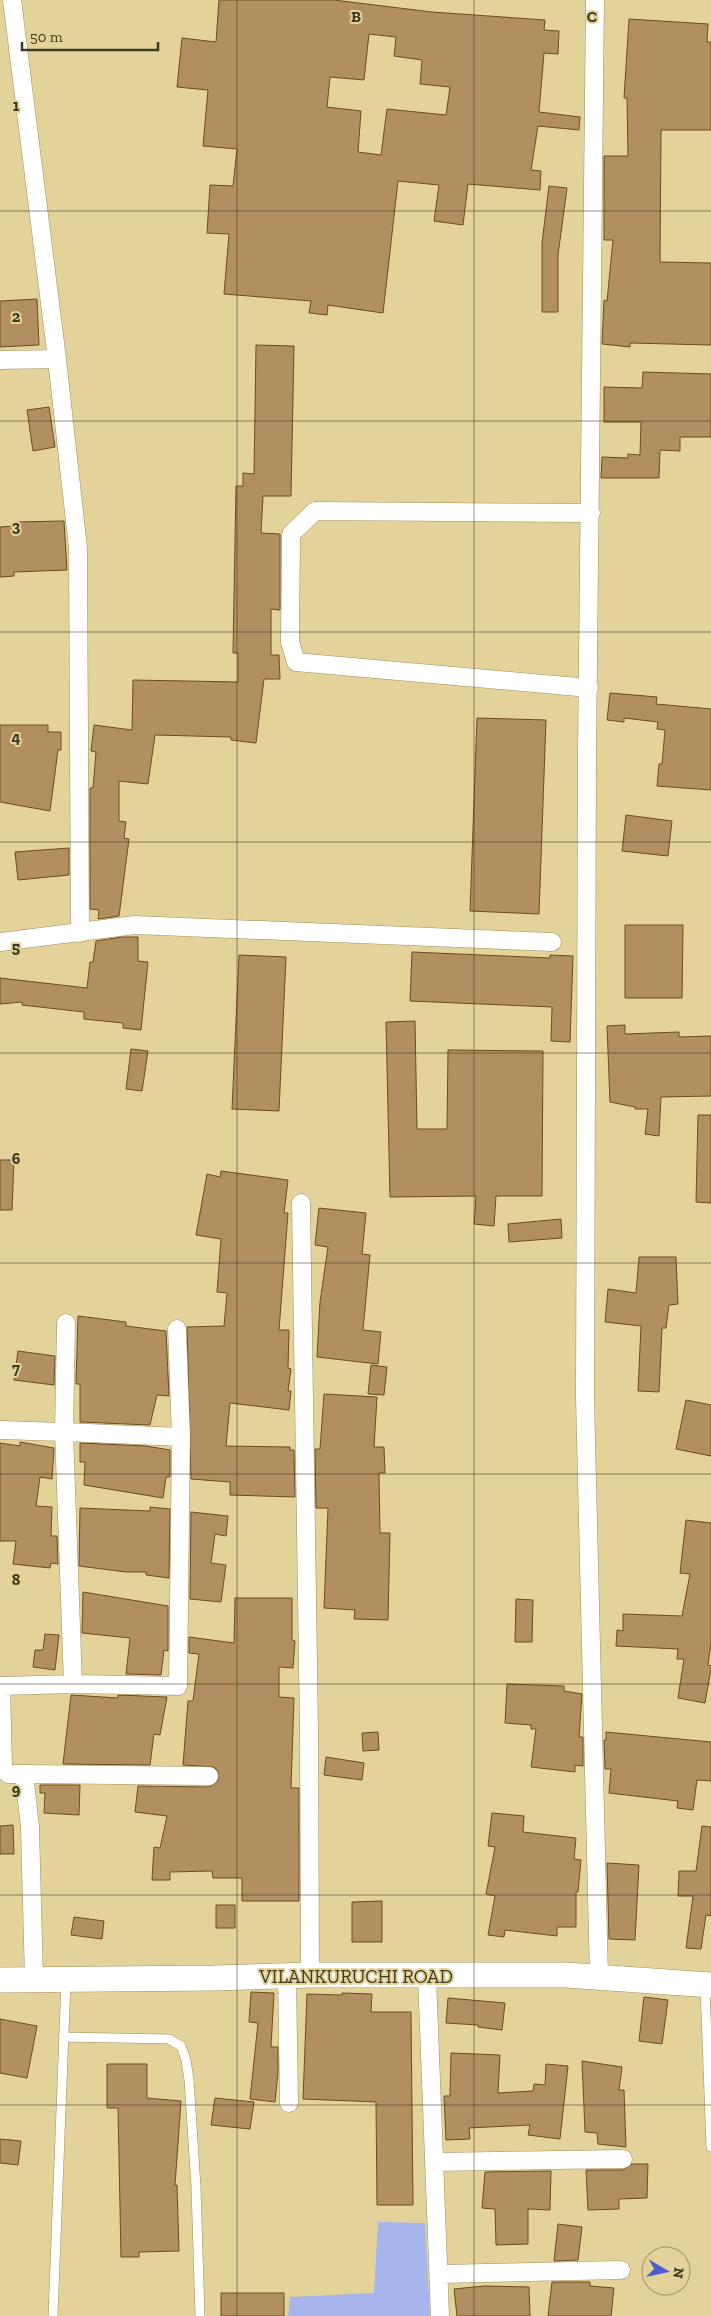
<svg xmlns="http://www.w3.org/2000/svg" width="711" height="2316" viewBox="0 0 711 2316" font-family="'Zilla Slab',serif">
<rect width="100%" height="100%" fill="#e3d29a"/>
<path fill="#a7b5ed" d="M 378,2222 L 425,2223 L 430,2316 L 288,2316 L 290,2297 L 374,2293 Z"/>
<path fill="#b28f61" stroke="#6c4c1f" fill-rule="evenodd" d="M 219,0 L 334,0 L 432,12 L 545,20 L 544,30 L 559,31 L 558,54 L 544,53 L 539,112 L 580,117 L 579,130 L 538,126 L 531,170 L 541,171 L 540,190 L 468,184 L 463,225 L 434,221 L 439,185 L 398,181 L 383,313 L 328,305 L 327,315 L 309,313 L 311,301 L 224,294 L 229,234 L 207,233 L 210,185 L 233,186 L 237,149 L 203,146 L 208,90 L 177,87 L 182,38 L 216,42 ZM 369,34 L 396,37 L 394,56 L 422,60 L 420,84 L 450,87 L 446,115 L 387,109 L 381,155 L 358,152 L 361,111 L 327,107 L 330,77 L 364,80 Z
M 629,19 L 708,24 L 707,42 L 711,42 L 711,130 L 661,130 L 660,262 L 711,263 L 711,345 L 630,343 L 630,347 L 602,344 L 604,300 L 607,301 L 613,240 L 604,240 L 604,156 L 628,156 L 627,98 L 624,98 Z
M 549,186 L 567,188 L 558,255 L 558,312 L 542,312 L 542,243 Z
M 37,299 L 39,345 L 0,347 L 0,301 Z
M 256,345 L 294,346 L 291,496 L 263,496 L 261,533 L 280,534 L 280,610 L 271,609 L 271,655 L 279,655 L 280,679 L 264,679 L 256,743 L 231,740 L 231,737 L 155,735 L 148,784 L 119,781 L 119,821 L 126,822 L 124,838 L 129,839 L 119,916 L 98,919 L 99,910 L 90,909 L 90,788 L 93,788 L 96,752 L 91,751 L 94,725 L 132,730 L 133,680 L 238,682 L 238,653 L 233,653 L 236,486 L 243,486 L 243,473 L 254,474 Z
M 643,372 L 711,374 L 711,437 L 680,437 L 680,451 L 660,450 L 659,478 L 601,478 L 602,457 L 628,458 L 628,454 L 640,455 L 641,422 L 604,422 L 604,387 L 642,388 Z
M 49,407 L 55,447 L 33,451 L 27,410 Z
M 64,521 L 67,570 L 14,572 L 14,576 L 0,577 L 0,527 L 14,526 L 14,522 Z
M 610,693 L 657,697 L 656,704 L 711,709 L 711,790 L 657,786 L 659,764 L 662,764 L 665,730 L 657,729 L 658,722 L 624,718 L 624,722 L 607,720 Z
M 477,718 L 546,720 L 539,914 L 470,911 Z
M 0,725 L 48,725 L 48,732 L 61,732 L 61,750 L 58,750 L 50,811 L 0,802 Z
M 626,815 L 672,821 L 668,856 L 622,851 Z
M 69,848 L 69,875 L 18,880 L 15,852 Z
M 625,925 L 683,925 L 682,998 L 625,998 Z
M 122,937 L 138,937 L 138,961 L 148,962 L 141,1030 L 123,1028 L 123,1023 L 84,1019 L 84,1012 L 22,1005 L 22,1002 L 0,1004 L 0,978 L 87,988 L 90,962 L 93,962 L 96,941 Z
M 412,952 L 550,958 L 550,955 L 573,956 L 570,1042 L 551,1041 L 552,1007 L 410,1001 Z
M 239,955 L 286,957 L 279,1111 L 232,1109 Z
M 415,1021 L 417,1129 L 447,1129 L 448,1050 L 543,1051 L 542,1196 L 496,1196 L 494,1226 L 474,1224 L 476,1196 L 390,1197 L 386,1022 Z
M 625,1025 L 625,1034 L 679,1032 L 679,1037 L 711,1036 L 711,1096 L 661,1097 L 659,1136 L 645,1134 L 648,1109 L 635,1109 L 635,1107 L 610,1102 L 607,1026 Z
M 131,1049 L 148,1051 L 142,1091 L 126,1089 Z
M 698,1115 L 711,1115 L 711,1203 L 696,1202 Z
M 0,1160 L 14,1160 L 12,1210 L 0,1210 Z
M 221,1171 L 288,1180 L 284,1213 L 288,1213 L 279,1330 L 289,1330 L 288,1368 L 291,1369 L 288,1391 L 291,1391 L 289,1410 L 230,1403 L 226,1446 L 290,1447 L 290,1450 L 294,1450 L 295,1497 L 230,1495 L 230,1482 L 191,1479 L 187,1327 L 224,1326 L 227,1293 L 217,1292 L 221,1239 L 196,1235 L 207,1174 L 220,1177 Z
M 319,1208 L 366,1213 L 362,1254 L 370,1255 L 363,1330 L 381,1332 L 378,1364 L 317,1357 L 320,1302 L 328,1247 L 315,1245 Z
M 561,1219 L 562,1238 L 509,1242 L 508,1224 Z
M 639,1257 L 676,1257 L 678,1304 L 669,1305 L 666,1328 L 662,1328 L 659,1392 L 638,1391 L 641,1326 L 605,1322 L 608,1289 L 636,1293 Z
M 78,1316 L 126,1322 L 126,1326 L 166,1331 L 169,1396 L 157,1395 L 150,1425 L 80,1422 L 80,1384 L 76,1384 Z
M 18,1351 L 55,1356 L 54,1385 L 14,1380 Z
M 371,1365 L 387,1367 L 384,1395 L 368,1394 Z
M 324,1394 L 377,1397 L 374,1447 L 384,1447 L 385,1473 L 379,1473 L 380,1533 L 390,1533 L 388,1620 L 354,1619 L 355,1610 L 324,1608 L 328,1508 L 316,1508 L 315,1449 L 320,1449 Z
M 686,1400 L 711,1405 L 711,1456 L 676,1449 Z
M 20,1442 L 54,1448 L 52,1479 L 40,1477 L 36,1506 L 52,1507 L 51,1536 L 57,1536 L 58,1564 L 51,1563 L 50,1568 L 13,1564 L 16,1541 L 0,1541 L 0,1443 L 20,1446 Z
M 80,1443 L 146,1446 L 170,1450 L 170,1477 L 166,1477 L 163,1498 L 84,1485 L 85,1462 L 80,1462 Z
M 150,1507 L 170,1509 L 169,1578 L 146,1575 L 146,1572 L 126,1572 L 79,1566 L 80,1508 L 150,1511 Z
M 191,1512 L 228,1516 L 226,1536 L 215,1534 L 211,1563 L 226,1565 L 221,1602 L 190,1599 Z
M 686,1520 L 711,1523 L 711,1643 L 708,1665 L 711,1666 L 711,1669 L 705,1703 L 678,1698 L 684,1659 L 677,1659 L 678,1649 L 616,1646 L 617,1630 L 623,1631 L 623,1614 L 682,1616 L 690,1574 L 680,1573 Z
M 83,1592 L 168,1606 L 168,1651 L 164,1650 L 161,1675 L 126,1674 L 130,1638 L 82,1633 Z
M 235,1598 L 292,1598 L 292,1640 L 295,1641 L 293,1668 L 279,1667 L 279,1697 L 294,1698 L 291,1788 L 299,1788 L 299,1901 L 242,1901 L 242,1878 L 213,1878 L 212,1871 L 170,1872 L 170,1880 L 152,1880 L 154,1847 L 160,1848 L 167,1816 L 135,1812 L 138,1786 L 209,1787 L 218,1781 L 218,1771 L 214,1767 L 183,1765 L 188,1701 L 193,1701 L 199,1654 L 189,1653 L 189,1637 L 234,1643 Z
M 516,1599 L 533,1600 L 532,1642 L 515,1642 Z
M 45,1634 L 59,1635 L 55,1670 L 33,1667 L 35,1650 L 43,1650 Z
M 507,1684 L 564,1686 L 564,1691 L 582,1694 L 579,1737 L 583,1737 L 583,1766 L 575,1765 L 575,1772 L 531,1767 L 536,1729 L 531,1729 L 531,1725 L 505,1723 Z
M 71,1695 L 118,1698 L 118,1695 L 167,1697 L 160,1735 L 154,1734 L 150,1765 L 63,1764 Z
M 378,1732 L 379,1750 L 363,1751 L 362,1733 Z
M 606,1732 L 711,1742 L 711,1781 L 697,1780 L 693,1810 L 677,1808 L 678,1801 L 609,1793 L 611,1769 L 605,1769 L 604,1740 L 606,1740 Z
M 326,1757 L 364,1763 L 362,1780 L 324,1775 Z
M 40,1785 L 80,1785 L 79,1815 L 44,1813 L 45,1793 L 40,1793 Z
M 492,1813 L 524,1816 L 523,1832 L 576,1838 L 574,1859 L 581,1860 L 578,1892 L 576,1892 L 576,1927 L 557,1927 L 557,1936 L 505,1930 L 504,1937 L 488,1935 L 495,1896 L 486,1894 L 495,1847 L 488,1846 Z
M 13,1825 L 14,1854 L 0,1854 L 0,1826 Z
M 702,1826 L 711,1827 L 711,1916 L 706,1915 L 701,1949 L 686,1948 L 693,1896 L 678,1896 L 679,1871 L 696,1871 Z
M 607,1863 L 639,1865 L 635,1940 L 609,1939 Z
M 382,1901 L 382,1942 L 352,1942 L 352,1902 Z
M 216,1905 L 235,1905 L 235,1928 L 216,1928 Z
M 74,1917 L 104,1921 L 102,1939 L 71,1935 Z
M 251,1992 L 274,1993 L 271,2047 L 278,2047 L 278,2073 L 275,2102 L 250,2099 L 258,2023 L 249,2022 Z
M 342,1993 L 372,1994 L 371,2012 L 411,2012 L 413,2205 L 377,2205 L 376,2102 L 303,2099 L 307,1994 L 342,1995 Z
M 644,1997 L 668,2000 L 662,2044 L 639,2041 Z
M 448,1998 L 505,2003 L 502,2030 L 478,2027 L 478,2025 L 446,2023 Z
M 0,2019 L 37,2026 L 27,2078 L 0,2073 Z
M 451,2053 L 500,2055 L 498,2093 L 533,2091 L 534,2084 L 545,2085 L 546,2064 L 568,2066 L 560,2139 L 528,2135 L 530,2125 L 469,2128 L 470,2139 L 446,2140 L 444,2096 L 450,2096 Z
M 582,2061 L 622,2067 L 619,2090 L 624,2090 L 626,2147 L 598,2144 L 597,2133 L 585,2132 Z
M 107,2064 L 147,2064 L 147,2098 L 181,2101 L 175,2185 L 177,2185 L 179,2251 L 139,2252 L 139,2257 L 121,2257 L 118,2108 L 107,2108 Z
M 215,2098 L 254,2102 L 250,2129 L 211,2125 Z
M 0,2139 L 21,2141 L 18,2165 L 0,2163 Z
M 632,2164 L 648,2164 L 647,2198 L 619,2199 L 619,2209 L 588,2210 L 586,2170 L 623,2170 Z
M 551,2171 L 550,2210 L 528,2209 L 528,2244 L 496,2245 L 495,2209 L 482,2208 L 485,2172 Z
M 558,2224 L 582,2227 L 578,2260 L 554,2261 Z
M 552,2282 L 590,2282 L 590,2286 L 614,2288 L 611,2316 L 548,2316 Z
M 484,2286 L 529,2287 L 530,2316 L 457,2316 L 454,2289 Z
M 221,2293 L 284,2293 L 284,2316 L 221,2316 Z"/>
<g fill="none" stroke-linecap="round" stroke-linejoin="round">
<defs>
<path id="lane" d="M 705,1987 L 711,2147
M 63,2037 L 169,2039 L 181,2046 L 186,2060 L 189,2080 L 196,2187 L 200,2316
M 53,2316 L 66,1981"/>
<path id="street" d="M 12,0 L 57,359 L 78,548 L 80,933
M 595,0 L 587,753 L 585,1398 L 599,1977
M 0,360 L 57,359
M 589,688 L 296,662 L 290,642 L 291,534 L 315,511 L 591,513
M 0,942 L 135,925 L 552,942
M 301,1203 L 309,1729 L 310,1975
M 177,1329 L 181,1437
M 0,1430 L 64,1432 L 66,1323
M 24,1774 L 209,1776
M 287,1976 L 289,2103
M 427,1976 L 440,2316
M 34,1980 L 30,1827 L 24,1774 L 8,1774 L 3,1768 L 1,1686 L 73,1684 L 64,1432 L 181,1437 L 178,1686 L 73,1684
M 434,2162 L 623,2159
M 439,2274 L 621,2270"/>
<path id="secondary" d="M 0,1980 L 215,1978 L 310,1975 L 566,1975 L 711,1985"/>
</defs>
<use href="#lane" stroke="#9f8f5a" stroke-width="10"/>
<use href="#street" stroke="#9f8f5a" stroke-width="19"/>
<use href="#secondary" stroke="#9f8f5a" stroke-width="26"/>
<use href="#lane" stroke="#fff" stroke-width="9"/>
<use href="#street" stroke="#fff" stroke-width="18"/>
<use href="#secondary" stroke="#fff" stroke-width="25"/>
</g>
<path fill="none" stroke="#403922" stroke-width="1" stroke-opacity="0.55" d="M 237,0 L 237,2316M 474,0 L 474,2316M 0,211 L 711,211M 0,421 L 711,421M 0,632 L 711,632M 0,842 L 711,842M 0,1053 L 711,1053M 0,1263 L 711,1263M 0,1474 L 711,1474M 0,1684 L 711,1684M 0,1895 L 711,1895M 0,2105 L 711,2105"/>
<g text-anchor="middle" stroke-width="4" stroke-linejoin="round" paint-order="stroke">
<g font-size="19" fill="#403922" stroke="#e3d29a">
<text x="356" y="1983">VILANKURUCHI ROAD</text>
</g>
</g>
<g font-size="16" text-anchor="middle" font-weight="bold" fill="#403922" stroke="#e3d29a" stroke-width="4" stroke-linejoin="round" paint-order="stroke">
<text x="356" y="22">B</text>
<text x="592" y="22">C</text>
<text x="16" y="111">1</text>
<text x="16" y="322">2</text>
<text x="16" y="532">3</text>
<text x="16" y="743">4</text>
<text x="16" y="953">5</text>
<text x="16" y="1164">6</text>
<text x="16" y="1374">7</text>
<text x="16" y="1585">8</text>
<text x="16" y="1795">9</text>
</g>
<g transform="translate(666 2271) rotate(99)"><circle r="24" fill="#e3d29a" stroke="#a2956a"/>
<path d="M0-4L9 19L0 12L-9 19Z" fill="#4e5dd2"/>
<text y="-8" font-size="14" font-weight="bold" text-anchor="middle" fill="#403922">N</text>
</g>
<path d="M22 42v8h136v-8" fill="none" stroke="#403922" stroke-width="2.5"/>
<text x="30" y="42" font-size="15" fill="#403922" stroke="#e3d29a" stroke-width="4" paint-order="stroke">50 m</text>
</svg>
